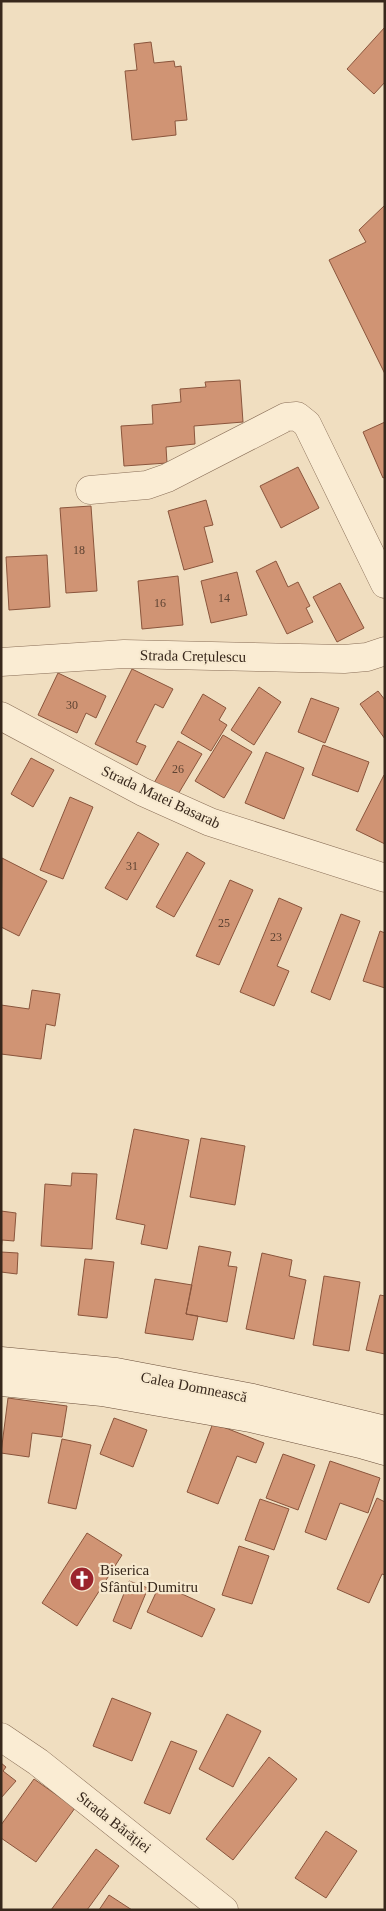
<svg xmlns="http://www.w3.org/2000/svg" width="386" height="1911" viewBox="0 0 386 1911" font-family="'Times New Roman',serif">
<rect width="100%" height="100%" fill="#f0dec0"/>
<path fill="#d09474" stroke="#8a553c" d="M 385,27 L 385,82 L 374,94 L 347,69 Z
M 151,42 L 154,63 L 174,61 L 175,67 L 181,66 L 187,120 L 175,121 L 176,135 L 132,140 L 125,71 L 137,70 L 134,44 Z
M 385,205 L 385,374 L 329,260 L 366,242 L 359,230 Z
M 240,380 L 243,422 L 194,426 L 195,444 L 166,447 L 167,463 L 124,466 L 121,426 L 153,424 L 152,405 L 181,402 L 180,389 L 206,387 L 205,382 Z
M 385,422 L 385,477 L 383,478 L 363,432 Z
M 298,467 L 319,508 L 281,528 L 260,486 Z
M 206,500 L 213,525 L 204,527 L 213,562 L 184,570 L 168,511 Z
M 91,506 L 97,591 L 66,593 L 60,508 Z
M 47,555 L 50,607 L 9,610 L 6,557 Z
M 276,561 L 288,587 L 298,582 L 310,606 L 306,608 L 313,622 L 287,634 L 256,571 Z
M 237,572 L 247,615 L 211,623 L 201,581 Z
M 178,576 L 183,625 L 142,629 L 138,581 Z
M 340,583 L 364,628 L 337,642 L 313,597 Z
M 132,669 L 173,689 L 163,708 L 155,704 L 136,742 L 146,746 L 137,765 L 95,744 Z
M 58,673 L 106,696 L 96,718 L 86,713 L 77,733 L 38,715 Z
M 259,687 L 281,702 L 254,745 L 231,730 Z
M 378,691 L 385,700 L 385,739 L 360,704 Z
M 203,694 L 226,708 L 219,720 L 227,725 L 211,751 L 181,733 Z
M 311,698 L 339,708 L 325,743 L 298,732 Z
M 223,735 L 252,752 L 224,798 L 195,781 Z
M 178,741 L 202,754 L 177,796 L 154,783 Z
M 323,745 L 369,762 L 358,792 L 312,775 Z
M 266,752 L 304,768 L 284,819 L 245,803 Z
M 31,758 L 54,770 L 33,807 L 11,794 Z
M 384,775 L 385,775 L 385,844 L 356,830 Z
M 70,797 L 93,807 L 63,879 L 40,870 Z
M 138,832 L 159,844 L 127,900 L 105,888 Z
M 187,852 L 205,863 L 174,917 L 156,907 Z
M 2,858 L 47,881 L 19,936 L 1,927 Z
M 230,880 L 253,890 L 219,965 L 196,956 Z
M 279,898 L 302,908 L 277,966 L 289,971 L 274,1006 L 240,992 Z
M 341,914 L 360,921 L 330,1000 L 311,992 Z
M 380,931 L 385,933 L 385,988 L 363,981 Z
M 32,990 L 60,994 L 55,1026 L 46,1024 L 41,1059 L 1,1054 L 1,1005 L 29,1009 Z
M 134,1129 L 189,1140 L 167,1249 L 141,1244 L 145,1225 L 116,1219 Z
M 201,1138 L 245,1146 L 235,1205 L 190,1197 Z
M 72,1173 L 97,1174 L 92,1249 L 41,1246 L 45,1184 L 71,1186 Z
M 1,1211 L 16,1213 L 14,1241 L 2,1240 L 1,1252 Z
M 199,1246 L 231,1252 L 228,1266 L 237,1267 L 227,1322 L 186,1314 Z
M 1,1252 L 18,1253 L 17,1274 L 1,1272 Z
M 262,1253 L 292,1260 L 289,1276 L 306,1280 L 294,1339 L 246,1329 Z
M 85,1259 L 114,1262 L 107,1318 L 78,1315 Z
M 324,1276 L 360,1282 L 349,1351 L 313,1345 Z
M 155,1279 L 192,1285 L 186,1314 L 198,1316 L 193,1340 L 145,1333 Z
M 380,1295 L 385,1296 L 385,1354 L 366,1350 Z
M 8,1398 L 67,1406 L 62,1437 L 32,1433 L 29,1457 L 1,1453 Z
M 114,1418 L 147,1430 L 133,1467 L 100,1454 Z
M 213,1423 L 264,1443 L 256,1463 L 237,1456 L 218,1504 L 187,1492 Z
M 62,1439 L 91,1445 L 76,1509 L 48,1503 Z
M 283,1454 L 315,1465 L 298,1510 L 266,1498 Z
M 330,1461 L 380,1478 L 368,1513 L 340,1503 L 326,1540 L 305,1532 Z
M 377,1498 L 385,1502 L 385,1575 L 382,1574 L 369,1603 L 337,1589 Z
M 260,1499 L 289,1509 L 274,1550 L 245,1540 Z
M 87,1533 L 122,1555 L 77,1626 L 42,1603 Z
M 239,1546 L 269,1556 L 252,1604 L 222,1595 Z
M 129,1581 L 148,1588 L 131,1629 L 113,1621 Z
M 160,1584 L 215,1609 L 202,1637 L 147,1612 Z
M 112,1698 L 151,1713 L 132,1761 L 93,1746 Z
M 227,1714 L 261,1731 L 233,1787 L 199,1769 Z
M 171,1741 L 197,1751 L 170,1814 L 144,1803 Z
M 269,1757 L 297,1779 L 233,1860 L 206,1839 Z
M 1,1763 L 6,1767 L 3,1771 L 16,1781 L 1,1798 Z
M 34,1779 L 75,1808 L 36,1862 L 1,1838 L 1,1825 Z
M 326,1831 L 357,1851 L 326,1898 L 295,1878 Z
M 96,1849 L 119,1866 L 87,1910 L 51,1910 Z
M 109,1895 L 132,1910 L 99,1910 Z"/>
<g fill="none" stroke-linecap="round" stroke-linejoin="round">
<defs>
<path id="minor" d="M 90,490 L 147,485 L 167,478 L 286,417 L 297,416 L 307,424 L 385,584
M 1,662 L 124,654 L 344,659 L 367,657 L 385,651
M 1,716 L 143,792 L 210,822 L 385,878
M 1,1737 L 38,1762 L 224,1910"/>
<path id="secondary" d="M 1,1361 L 116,1372 L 253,1398 L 385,1430
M 1,1382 L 102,1392 L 250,1418 L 364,1445 L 385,1451"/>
</defs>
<use href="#minor" stroke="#896e57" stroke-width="29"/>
<use href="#secondary" stroke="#6b4f3a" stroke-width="29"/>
<use href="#minor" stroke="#faecd3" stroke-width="28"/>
<use href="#secondary" stroke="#faecd3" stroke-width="28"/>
</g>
<defs>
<symbol id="church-disc" viewBox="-11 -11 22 22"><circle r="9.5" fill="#9b242d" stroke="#f7e9cf"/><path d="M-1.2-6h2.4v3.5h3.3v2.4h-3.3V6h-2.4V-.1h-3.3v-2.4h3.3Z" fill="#fff"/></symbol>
</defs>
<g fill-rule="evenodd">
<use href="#church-disc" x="68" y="1565" width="28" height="28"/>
</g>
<g text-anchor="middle" stroke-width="4.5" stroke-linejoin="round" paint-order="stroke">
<g font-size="12" fill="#5e4332">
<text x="79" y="554">18</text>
<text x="224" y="602">14</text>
<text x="160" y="607">16</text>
<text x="72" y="709">30</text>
<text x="178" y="773">26</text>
<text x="132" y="870">31</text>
<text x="224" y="927">25</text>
<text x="276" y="941">23</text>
</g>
<g font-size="15" fill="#38281c" stroke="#f7e9cf">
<text transform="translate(193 656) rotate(1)" y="5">Strada Crețulescu</text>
<text transform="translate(161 797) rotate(25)" y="5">Strada Matei Basarab</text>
<text transform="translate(194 1387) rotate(11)" y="5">Calea Domnească</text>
<text transform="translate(114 1822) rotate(38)" y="5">Strada Bărăției</text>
</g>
<g font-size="15" fill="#38281c" stroke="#f7e9cf" text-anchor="start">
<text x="100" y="1575">Biserica<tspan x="100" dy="17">Sfântul Dumitru</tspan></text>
</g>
</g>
<rect width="386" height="1911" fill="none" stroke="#38281c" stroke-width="5"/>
</svg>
